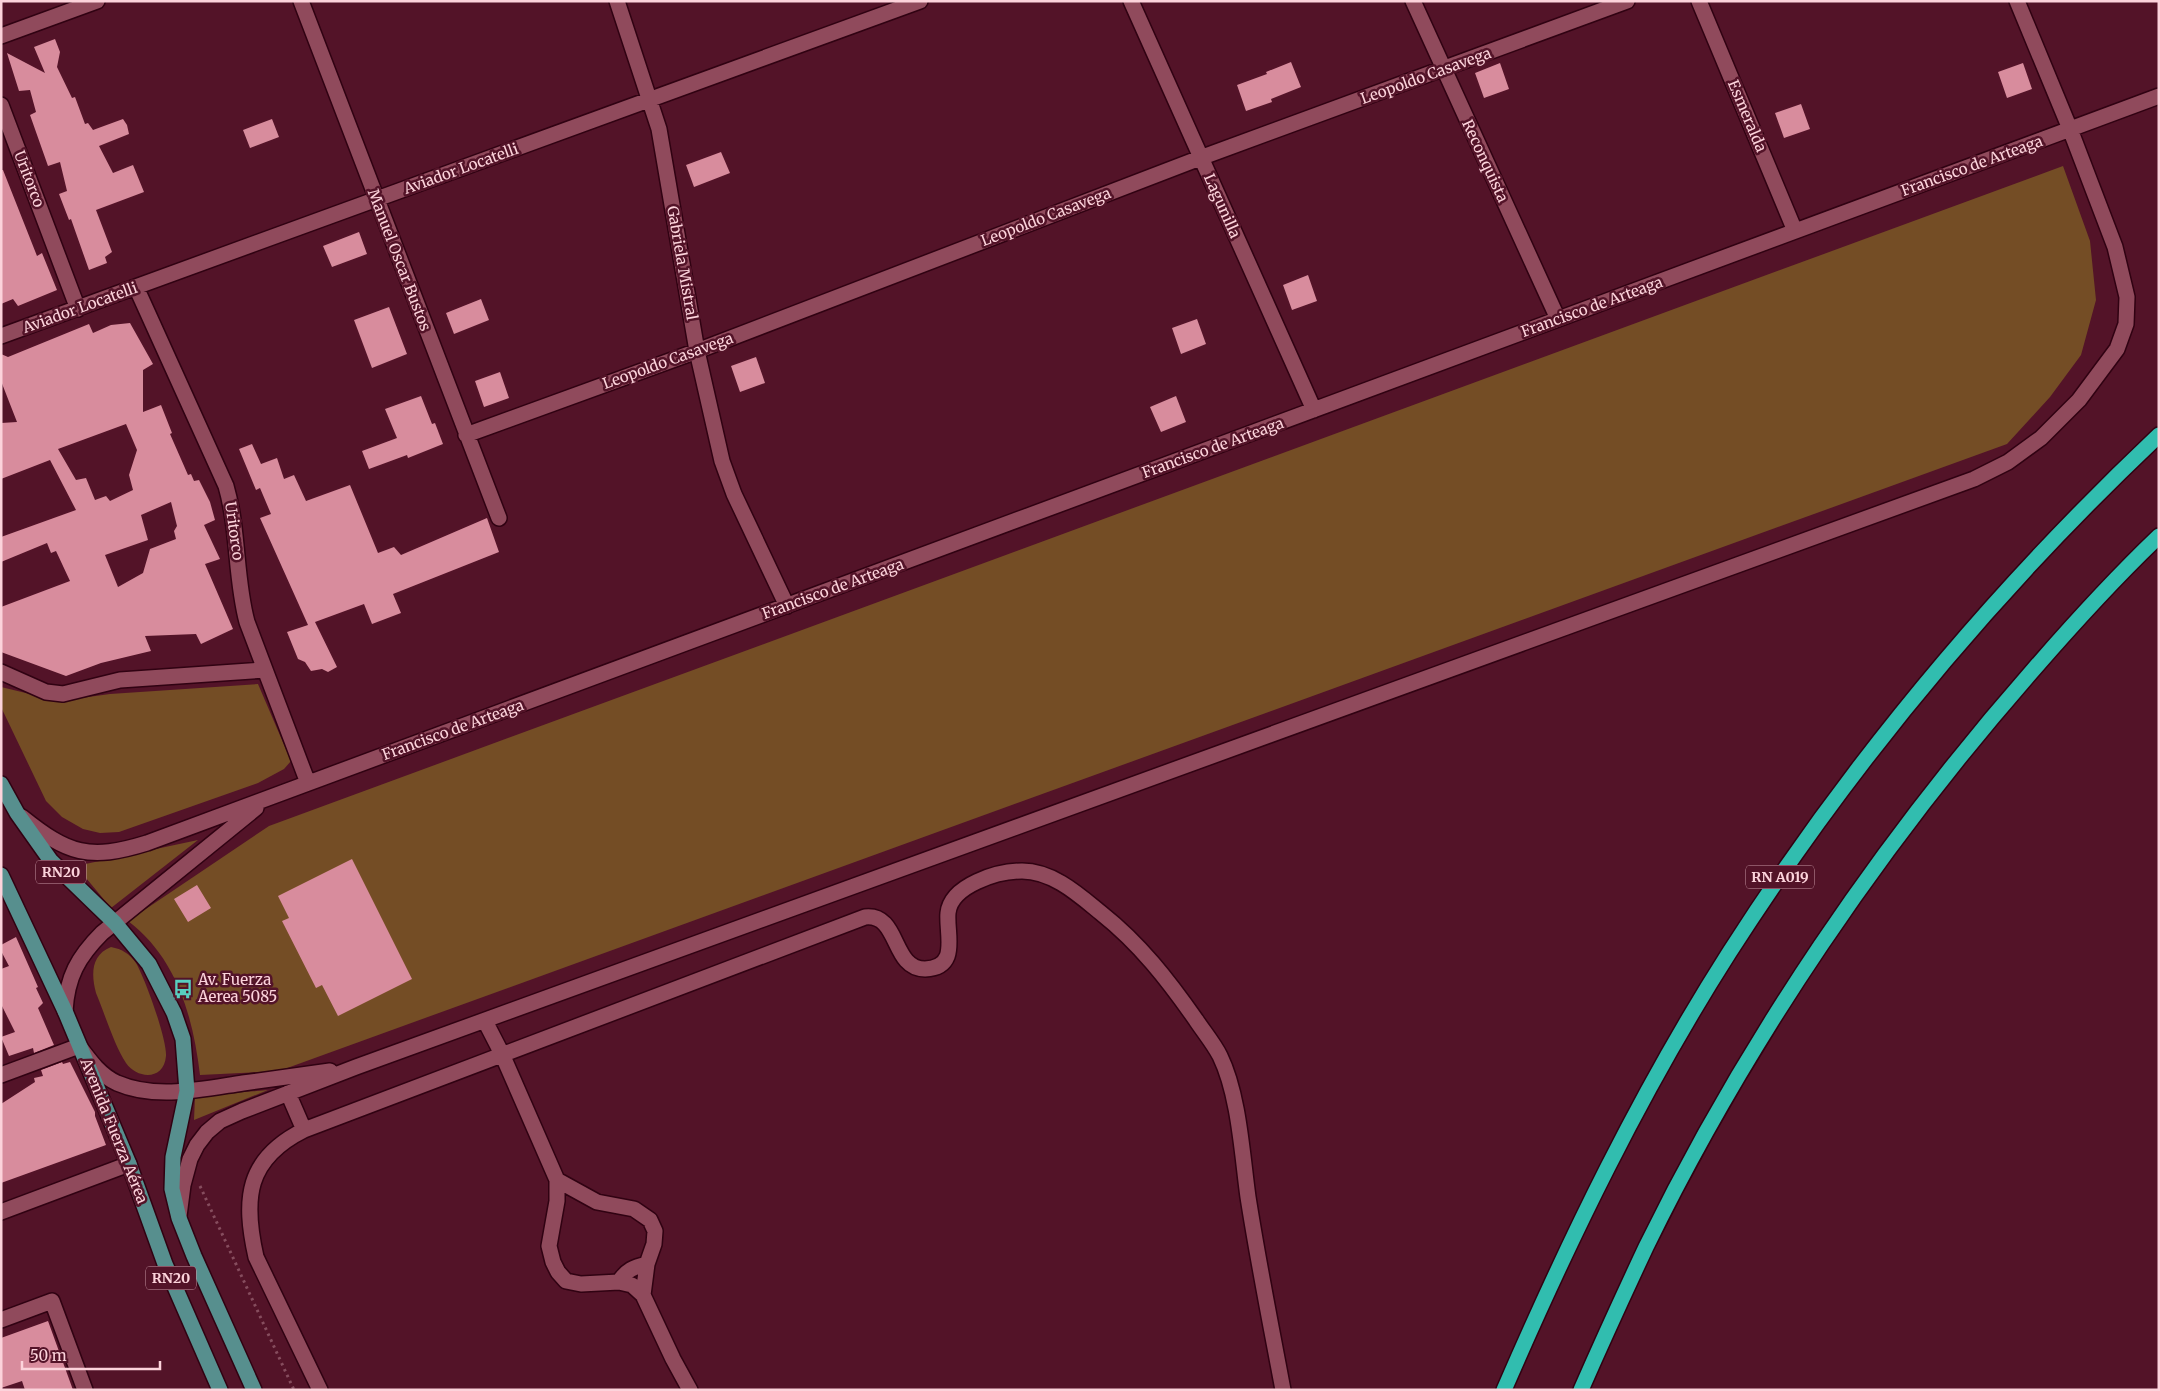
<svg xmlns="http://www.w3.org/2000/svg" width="2160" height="1391" viewBox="0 0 2160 1391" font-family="Merriweather,serif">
<rect width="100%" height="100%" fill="#531328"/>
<path fill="#744d25" d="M 2063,166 L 2090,241 L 2096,300 L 2081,355 L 2050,397 L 2007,444 L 279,1071 L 200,1075 C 193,1017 177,958 128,921 L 269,826 Z
M 258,684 L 291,761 L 284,769 L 258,783 L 119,832 L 100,833 L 83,829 L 62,817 L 46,801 L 1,707 L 1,687 L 59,701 L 110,694 Z
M 198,840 L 111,908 L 76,866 Z
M 111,947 C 122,949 130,954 136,963 C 145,978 167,1039 166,1056 C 164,1081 137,1079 126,1063 C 115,1047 104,1012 96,993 C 91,974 91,955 111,947 Z
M 268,1090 L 194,1120 L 195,1096 Z"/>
<path fill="#d88c9d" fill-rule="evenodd" d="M 55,39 L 60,52 L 57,67 L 72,98 L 75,97 L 85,124 L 88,123 L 93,130 L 123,119 L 127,125 L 129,134 L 99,146 L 113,173 L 133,165 L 144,192 L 96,210 L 112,252 L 105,257 L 107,263 L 89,270 L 71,219 L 69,220 L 59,194 L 67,191 L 60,162 L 48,166 L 30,115 L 36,112 L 30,90 L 19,91 L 7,53 L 45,73 L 34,47 Z
M 1291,62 L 1301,87 L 1271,99 L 1272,102 L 1246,111 L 1237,85 L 1267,74 L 1266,72 Z
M 1500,63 L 1509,89 L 1484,98 L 1475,73 Z
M 2023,63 L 2032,89 L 2007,98 L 1998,72 Z
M 1801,104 L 1810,129 L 1784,138 L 1775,113 Z
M 272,119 L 279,137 L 250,148 L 243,130 Z
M 721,152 L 730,173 L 694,187 L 686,165 Z
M 1,170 L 3,170 L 37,256 L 42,253 L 57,290 L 18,306 L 13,299 L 1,304 Z
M 359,232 L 367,254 L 332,267 L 323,246 Z
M 1308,275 L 1317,301 L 1292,310 L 1283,285 Z
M 481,299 L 489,320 L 454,334 L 446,313 Z
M 389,307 L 407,354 L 372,368 L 354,320 Z
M 1197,319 L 1206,344 L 1181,354 L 1172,328 Z
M 130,323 L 153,364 L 143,370 L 143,412 L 161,405 L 172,433 L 170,434 L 188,475 L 191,474 L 194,481 L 199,480 L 210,502 L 215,520 L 204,525 L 220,559 L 205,564 L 233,629 L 201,644 L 196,634 L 145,636 L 151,651 L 101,663 L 66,676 L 1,652 L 1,607 L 70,581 L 56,551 L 51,553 L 47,543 L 1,562 L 1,537 L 76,510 L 50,460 L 1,479 L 1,423 L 17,422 L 1,381 L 1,354 L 8,357 L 89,324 L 93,333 L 111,325 ZM 126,424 L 137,450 L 129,475 L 133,490 L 110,501 L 106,496 L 95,500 L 86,478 L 76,480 L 58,449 ZM 171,502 L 177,526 L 174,531 L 176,539 L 150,549 L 143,573 L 118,587 L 105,555 L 148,540 L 141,515 Z
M 756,357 L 765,383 L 740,392 L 731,366 Z
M 500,372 L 509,398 L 484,407 L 475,381 Z
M 421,396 L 432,424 L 435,423 L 443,444 L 408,458 L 407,455 L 369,469 L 362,451 L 397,438 L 385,409 Z
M 1176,396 L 1186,422 L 1161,432 L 1150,407 Z
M 252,444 L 261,464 L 277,458 L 284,479 L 294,475 L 306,501 L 350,485 L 378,553 L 394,547 L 401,555 L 487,518 L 499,552 L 393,594 L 401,613 L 372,624 L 364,604 L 315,622 L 337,667 L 328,672 L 322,669 L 311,671 L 305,662 L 298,659 L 287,632 L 308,625 L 260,518 L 271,514 L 260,488 L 256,490 L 239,449 Z
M 352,859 L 412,979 L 338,1016 L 322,985 L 316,988 L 282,921 L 289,918 L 278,896 Z
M 197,885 L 211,908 L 188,922 L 174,899 Z
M 16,937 L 38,987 L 36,988 L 43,1003 L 38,1008 L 54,1045 L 34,1053 L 33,1048 L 9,1056 L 1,1037 L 15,1032 L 1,1004 L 1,969 L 9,966 L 1,951 L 1,945 Z
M 62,1062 L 63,1064 L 70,1062 L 95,1112 L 95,1116 L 106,1145 L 1,1183 L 1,1104 L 35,1082 L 34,1078 L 43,1076 L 41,1070 Z
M 48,1321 L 73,1390 L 25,1390 L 22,1381 L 1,1388 L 1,1338 Z"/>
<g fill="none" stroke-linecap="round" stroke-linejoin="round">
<defs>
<path id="minor" d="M 301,1 L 499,518
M 617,1 L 659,129 L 697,351 L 722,461 L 734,494 L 787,606
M 1131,1 L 1314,410
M 1413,1 L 1558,319
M 1699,1 L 1795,231
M 1,36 L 97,1
M 1,105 L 78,309
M 136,287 L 226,486 C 239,531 235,578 247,622 L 308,783
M 1,336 L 920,1
M 466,435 L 697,351 L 1200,158 L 1627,1
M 1,672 L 46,692 L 63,694 L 120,680 L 265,670
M 22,817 C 68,854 89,861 147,843 L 2159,96
M 65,1011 C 67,977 78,957 102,933 L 256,808
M 485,1021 L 502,1054 L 557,1180 L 597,1202 L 634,1209 L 650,1220 L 655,1231 L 654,1244 L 647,1264 L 643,1295 L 673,1359 L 690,1390
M 1,1075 L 79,1046 C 90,1061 100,1075 117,1083 C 156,1100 203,1089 243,1083 C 272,1079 301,1075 330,1071
M 288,1093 L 304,1130
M 557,1180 L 557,1201 L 549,1246 L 553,1262 L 558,1272 L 566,1281 L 581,1284 L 619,1282 L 632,1285 L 643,1295
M 1,1212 L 129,1164
M 179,1216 L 183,1185 L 190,1159 L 197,1145 L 207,1132 L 220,1121 L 242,1111 L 356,1067 L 1974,479 L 2008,462 L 2041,438 L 2079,400 L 2117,349 L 2126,324 L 2127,297 L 2115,247 L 2070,129 L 2017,1
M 619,1282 C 626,1270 634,1267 647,1264
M 1,1320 L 52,1301 L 85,1390
M 320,1390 L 256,1257 C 243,1199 246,1159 304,1130 L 865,917 C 900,913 891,969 925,969 C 960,968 946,934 948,913 C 951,885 998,871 1022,871 C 1053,871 1079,895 1101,913 C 1140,944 1168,980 1196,1020 C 1204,1032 1214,1044 1220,1056 C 1239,1095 1242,1154 1248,1197 C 1258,1261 1271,1326 1283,1390"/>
<path id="major" d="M 1,784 L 17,813 L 51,861 L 115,923 L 149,964 L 174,1013 L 183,1039 L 187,1091 L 173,1157 L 172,1189 L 179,1218 L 194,1256 L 254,1390
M 1,875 L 65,1011 L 129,1164 L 165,1264 L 220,1390"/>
<path id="highway" d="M 1504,1390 C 1569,1240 1641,1091 1729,953 C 1850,764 1996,589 2159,435
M 1581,1390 C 1602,1342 1624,1294 1646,1247 C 1747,1040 1882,842 2034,669 C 2074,623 2115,578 2159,536"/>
</defs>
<use href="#minor" stroke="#300212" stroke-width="18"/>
<use href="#major" stroke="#300212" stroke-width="18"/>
<use href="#highway" stroke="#300212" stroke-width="18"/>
<path stroke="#864d5e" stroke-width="3" stroke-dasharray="2.5 4" stroke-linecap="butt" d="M 200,1186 L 294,1390"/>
<use href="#minor" stroke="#904a5c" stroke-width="15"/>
<use href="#major" stroke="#578f8e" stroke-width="15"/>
<use href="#highway" stroke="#31bdaf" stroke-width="15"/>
</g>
<defs>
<symbol id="bus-bare" viewBox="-9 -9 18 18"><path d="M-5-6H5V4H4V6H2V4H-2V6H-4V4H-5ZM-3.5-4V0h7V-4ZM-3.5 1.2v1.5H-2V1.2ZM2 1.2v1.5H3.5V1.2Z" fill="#58cec0" stroke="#531328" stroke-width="2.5" paint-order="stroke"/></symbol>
</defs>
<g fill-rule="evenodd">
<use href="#bus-bare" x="169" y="975" width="28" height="28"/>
</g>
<g text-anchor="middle" stroke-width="5" stroke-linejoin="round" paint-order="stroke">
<g fill="#531328" stroke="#c999a5" stroke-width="1">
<rect x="36" y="860.5" width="50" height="23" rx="4"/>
<rect x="1746" y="865.5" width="68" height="23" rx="4"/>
<rect x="146" y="1266.5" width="50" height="23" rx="4"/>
</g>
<g font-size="14" font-weight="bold" fill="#fcd3db">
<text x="61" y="877">RN20</text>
<text x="1780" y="882">RN A019</text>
<text x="171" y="1283">RN20</text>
</g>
<g font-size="15" fill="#fcd3db" stroke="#531328">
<text transform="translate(1426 76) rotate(-20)" y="5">Leopoldo Casavega</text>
<text transform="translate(1747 116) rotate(67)" y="5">Esmeralda</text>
<text transform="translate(1485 161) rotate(65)" y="5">Reconquista</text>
<text transform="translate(1972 166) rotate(-20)" y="5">Francisco de Arteaga</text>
<text transform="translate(461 169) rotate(-20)" y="5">Aviador Locatelli</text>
<text transform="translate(29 179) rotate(69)" y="5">Uritorco</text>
<text transform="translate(1222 206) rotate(66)" y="5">Lagunilla</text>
<text transform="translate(1046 217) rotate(-21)" y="5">Leopoldo Casavega</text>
<text transform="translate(399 260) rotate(69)" y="5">Manuel Oscar Bustos</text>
<text transform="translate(682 263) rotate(80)" y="5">Gabriela Mistral</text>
<text transform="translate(1592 307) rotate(-20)" y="5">Francisco de Arteaga</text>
<text transform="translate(80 308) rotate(-20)" y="5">Aviador Locatelli</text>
<text transform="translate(668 361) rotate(-20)" y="5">Leopoldo Casavega</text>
<text transform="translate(1213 448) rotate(-20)" y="5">Francisco de Arteaga</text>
<text transform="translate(234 531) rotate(82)" y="5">Uritorco</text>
<text transform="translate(833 589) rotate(-20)" y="5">Francisco de Arteaga</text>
<text transform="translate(453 730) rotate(-20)" y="5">Francisco de Arteaga</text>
<text transform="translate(114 1131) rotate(68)" y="5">Avenida Fuerza Aérea</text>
</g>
<g font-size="15" fill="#fcd3db" stroke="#531328" text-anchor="start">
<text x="198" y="985">Av. Fuerza<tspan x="198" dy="17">Aerea 5085</tspan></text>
</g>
</g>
<rect width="2160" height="1391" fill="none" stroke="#fcd3db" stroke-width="5"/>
<path d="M22 1361v8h138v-8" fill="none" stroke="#fcd3db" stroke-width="2.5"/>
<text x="30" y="1361" font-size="15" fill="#fcd3db" stroke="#531328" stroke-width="4" paint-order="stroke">50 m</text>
</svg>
